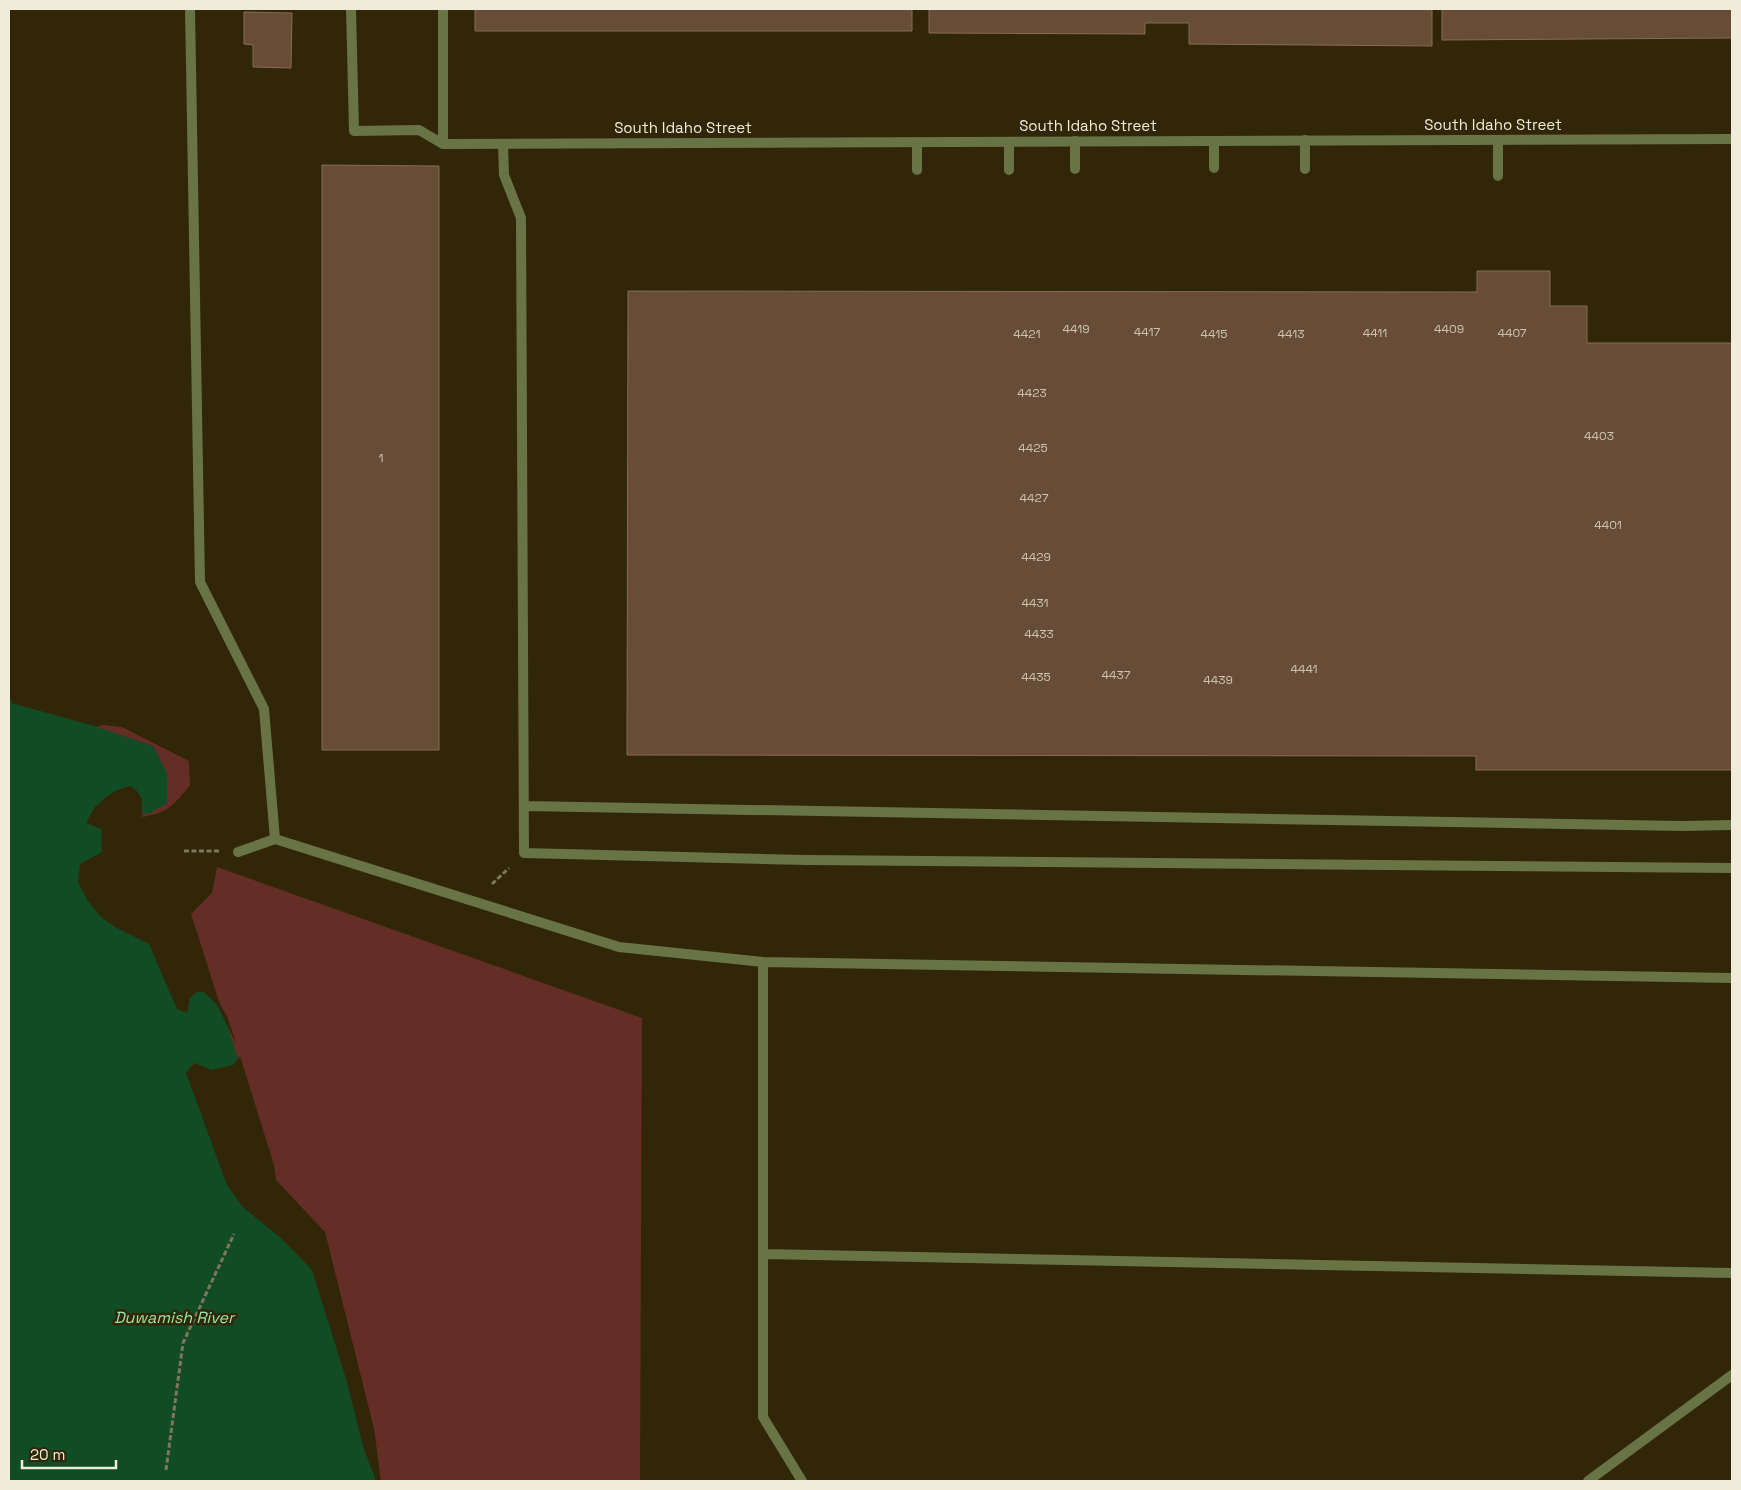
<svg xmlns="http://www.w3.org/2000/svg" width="1741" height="1490" viewBox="0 0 1741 1490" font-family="'Space Grotesk',sans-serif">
<rect width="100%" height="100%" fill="#312607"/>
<path fill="#642d25" d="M 103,725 L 122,727 L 189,761 L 190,785 C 174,805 168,813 142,817 L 143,806 L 74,732 Z
M 217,867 L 642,1018 L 640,1481 L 379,1481 L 276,1180 L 191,914 L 212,893 Z"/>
<path fill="#114c24" d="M 9,695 L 12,703 L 94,726 L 153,746 L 167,773 L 167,803 L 147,815 L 132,803 L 101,820 L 102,857 L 119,906 L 128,922 L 171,927 L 225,1018 L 276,1180 L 322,1233 L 379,1481 L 9,1481 Z"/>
<path fill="#312607" d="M 130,786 L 137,791 L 142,799 L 142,814 L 132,806 L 103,821 L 103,830 L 86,823 L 95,807 L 105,798 L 117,790 Z
M 104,851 L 104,857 L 117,885 L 121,905 L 130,919 L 173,925 L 227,1016 L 236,1043 L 217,1005 L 204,992 L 197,992 L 190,998 L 187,1013 L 177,1009 L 149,944 L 115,927 L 101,917 L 88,901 L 78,882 L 80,864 Z
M 240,1056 L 274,1165 L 276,1180 L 325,1232 L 374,1429 L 381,1481 L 375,1481 L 375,1477 L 364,1450 L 347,1382 L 312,1270 L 282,1239 L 243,1207 L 227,1185 L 186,1073 L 194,1063 L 212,1070 L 233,1065 Z"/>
<path fill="#674c37" stroke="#876b55" d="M 475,9 L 912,9 L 912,31 L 475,31 Z
M 929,9 L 1432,9 L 1432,46 L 1189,44 L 1189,23 L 1145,23 L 1145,34 L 929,33 Z
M 1442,9 L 1732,9 L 1732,38 L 1442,40 Z
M 244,12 L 292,13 L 291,68 L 253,67 L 253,45 L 244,44 Z
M 322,165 L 439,166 L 439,750 L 322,750 Z
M 1477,271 L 1550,271 L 1550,306 L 1587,306 L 1587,343 L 1732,343 L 1732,770 L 1476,770 L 1476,756 L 627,755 L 628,291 L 1477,292 Z"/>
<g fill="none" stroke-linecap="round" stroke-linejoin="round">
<path stroke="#7f765c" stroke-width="3" stroke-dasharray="5 2.5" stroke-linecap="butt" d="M 184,851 L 219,851
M 492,884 L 509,868
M 166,1470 L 183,1343 L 234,1234"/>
<path stroke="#687346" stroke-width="10" d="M 190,9 L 200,582 L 264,709 L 275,839
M 351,9 L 354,131 L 419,130 L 443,144
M 443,9 L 443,144
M 1305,140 L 1305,169
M 1075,141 L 1075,169
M 1214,141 L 1214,168
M 917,142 L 917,170
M 1009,142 L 1009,170
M 503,144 L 504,175 L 521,218 L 524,853 L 807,860 L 1732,868
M 1498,176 L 1498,140
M 524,806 L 1682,826 L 1732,825
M 238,852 L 275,839 L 619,947 L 763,962 L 1732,978
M 763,962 L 763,1417 L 802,1481
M 763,1254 L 1732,1273
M 1588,1481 L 1732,1375"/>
<path stroke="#687346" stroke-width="10" d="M 443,144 L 1732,139"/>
</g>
<g text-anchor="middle" stroke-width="5" stroke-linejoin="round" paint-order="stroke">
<g font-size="12" fill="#cec3b0">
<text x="1076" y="333">4419</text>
<text x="1449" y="333">4409</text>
<text x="1147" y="336">4417</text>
<text x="1375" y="337">4411</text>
<text x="1512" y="337">4407</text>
<text x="1027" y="338">4421</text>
<text x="1214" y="338">4415</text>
<text x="1291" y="338">4413</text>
<text x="1032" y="397">4423</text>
<text x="1599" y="440">4403</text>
<text x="1033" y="452">4425</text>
<text x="381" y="462">1</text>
<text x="1034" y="502">4427</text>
<text x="1608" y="529">4401</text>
<text x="1036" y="561">4429</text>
<text x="1035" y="607">4431</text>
<text x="1039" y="638">4433</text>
<text x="1304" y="673">4441</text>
<text x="1116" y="679">4437</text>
<text x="1036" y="681">4435</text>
<text x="1218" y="684">4439</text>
</g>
<g font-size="15" fill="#f1ebd9" stroke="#312607">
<text x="1493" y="130">South Idaho Street</text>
<text x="1088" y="131">South Idaho Street</text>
<text x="683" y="133">South Idaho Street</text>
</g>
<g font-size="16" font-style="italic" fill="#95e6a5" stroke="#312607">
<text x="174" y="1323">Duwamish River</text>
</g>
</g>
<rect width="1741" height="1490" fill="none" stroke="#f1ebd9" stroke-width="20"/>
<path d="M22 1460v8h94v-8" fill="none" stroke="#f1ebd9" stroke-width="2.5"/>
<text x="30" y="1460" font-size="15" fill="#f1ebd9" stroke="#312607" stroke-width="4" paint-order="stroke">20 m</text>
</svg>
